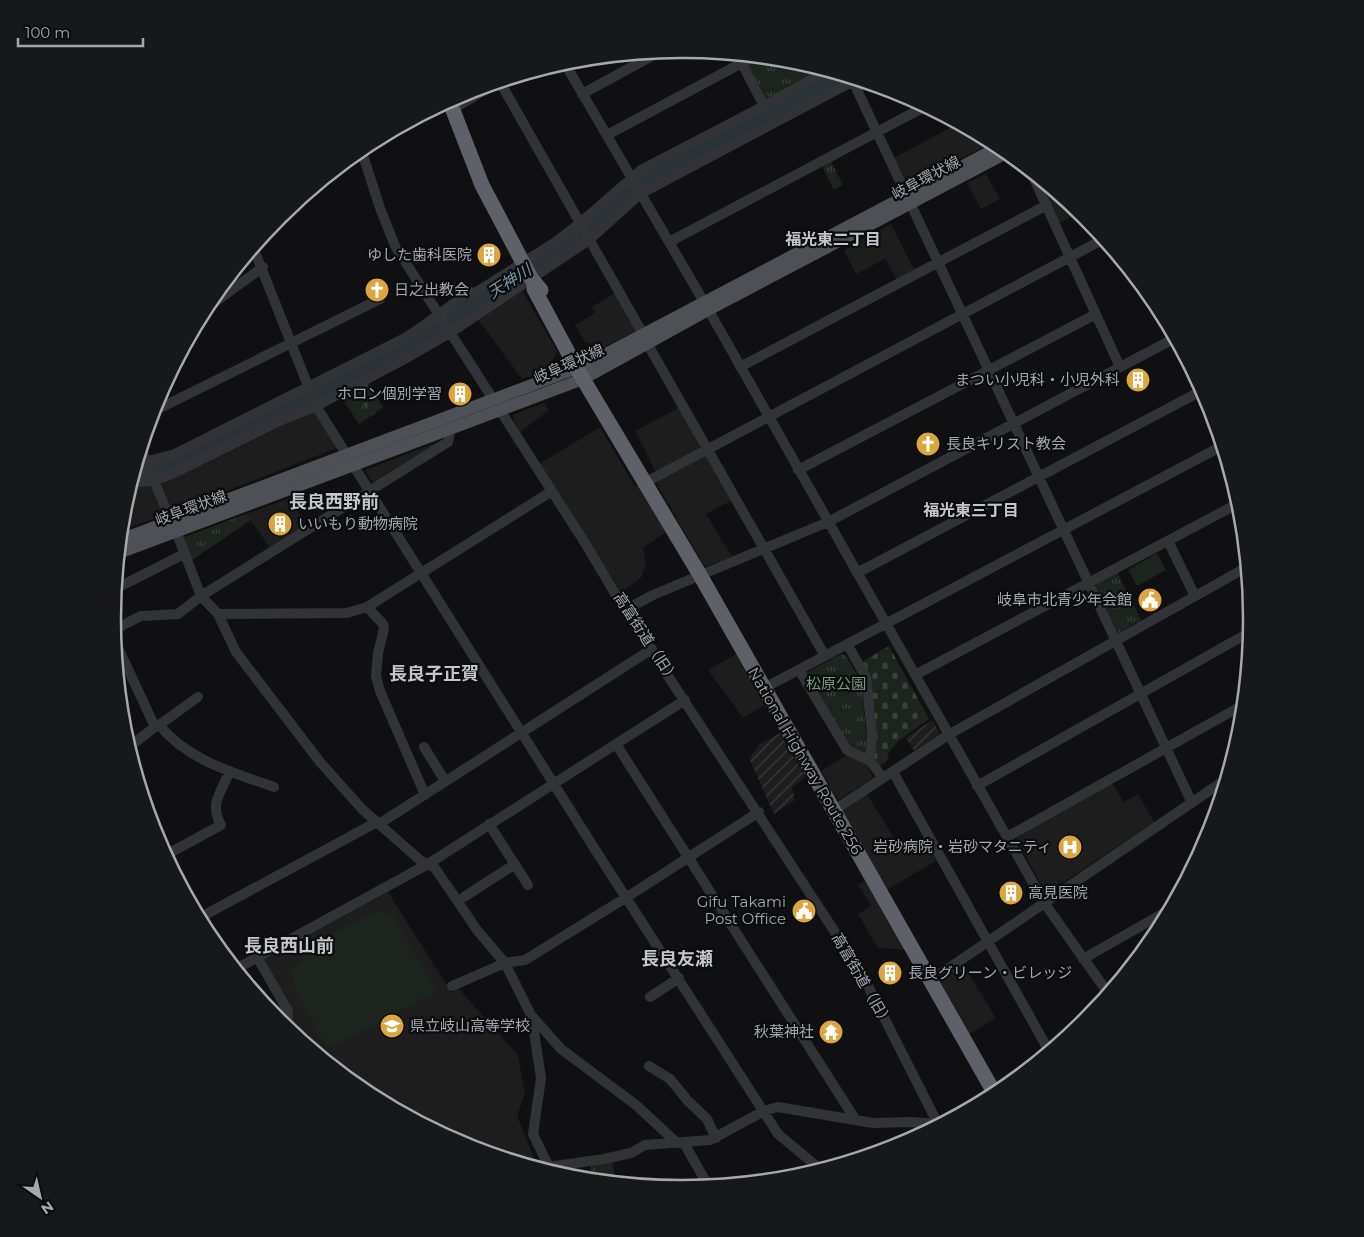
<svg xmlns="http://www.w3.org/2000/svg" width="1364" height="1237" viewBox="0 0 1364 1237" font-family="Montserrat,'Noto Sans JP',sans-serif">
<defs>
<pattern id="industrial-furrows" width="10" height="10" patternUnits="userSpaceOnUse" patternTransform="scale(1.25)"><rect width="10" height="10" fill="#1d1d1e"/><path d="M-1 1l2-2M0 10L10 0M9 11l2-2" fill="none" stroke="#3b3b3c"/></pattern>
<pattern id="grass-tufts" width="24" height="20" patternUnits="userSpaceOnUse" patternTransform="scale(1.25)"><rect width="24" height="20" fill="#1d241e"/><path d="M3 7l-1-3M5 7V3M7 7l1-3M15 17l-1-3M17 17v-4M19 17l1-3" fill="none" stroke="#3b413c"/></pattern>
<pattern id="cemetery-stones" width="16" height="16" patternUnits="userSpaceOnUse" patternTransform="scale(1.25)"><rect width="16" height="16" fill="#1d241e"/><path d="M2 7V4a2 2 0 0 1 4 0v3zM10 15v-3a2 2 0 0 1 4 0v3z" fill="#3b413c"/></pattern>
</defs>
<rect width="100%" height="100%" fill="#101012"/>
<path fill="#1d1d1e" d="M 959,123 L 993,142 L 910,185 L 907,184 L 894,158 Z
M 986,174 L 1000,199 L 981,209 L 967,183 Z
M 1038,177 L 1072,205 L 1077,214 L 1059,223 Z
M 891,224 L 915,271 L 897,280 L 885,259 L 856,274 L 844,250 Z
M 521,289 L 557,351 L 549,369 L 522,379 L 477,318 Z
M 615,293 L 636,331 L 602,348 L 585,342 L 575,325 L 595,313 L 592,307 Z
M 544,403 L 549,410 L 519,433 L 512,415 Z
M 680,407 L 700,444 L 700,449 L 656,472 L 635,431 Z
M 310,411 L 314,412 L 337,448 L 173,512 L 160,481 Z
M 600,427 L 635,487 L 638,484 L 667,531 L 643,548 L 646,563 L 641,578 L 621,592 L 539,464 Z
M 446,439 L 374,485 L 365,470 Z
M 705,456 L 709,458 L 733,500 L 706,514 L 732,557 L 707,566 L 704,566 L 657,484 L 658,480 Z
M 150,485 L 154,489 L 164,513 L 162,516 L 121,530 L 123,507 L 130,486 Z
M 290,498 L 307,526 L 271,549 L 246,514 Z
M 736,654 L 765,705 L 743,718 L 708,670 Z
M 847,755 L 863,759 L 874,778 L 838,800 L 821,771 Z
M 1112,783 L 1124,802 L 1138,794 L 1154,822 L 1046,894 L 1016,838 Z
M 867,794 L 903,853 L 925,841 L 936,861 L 886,890 L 841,813 L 842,810 Z
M 866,881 L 908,950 L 878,948 L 858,914 L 871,906 L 858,885 Z
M 388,892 L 452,993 L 457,987 L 518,1055 L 525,1094 L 517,1116 L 536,1163 L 528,1164 L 464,1145 L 365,1092 L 291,1031 L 264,959 Z
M 963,964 L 996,1018 L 968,1035 L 939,987 L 942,976 Z"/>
<path fill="url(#industrial-furrows)" d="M 932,720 L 939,731 L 938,735 L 914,751 L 906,738 Z
M 780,733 L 805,777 L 792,788 L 795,800 L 774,814 L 749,758 L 760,744 Z"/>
<path fill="url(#grass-tufts)" d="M 764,57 L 793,60 L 825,69 L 765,101 L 748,70 L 749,64 Z
M 831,161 L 843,185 L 834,190 L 822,166 Z
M 354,388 L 371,416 L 359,424 L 340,395 Z
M 246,514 L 251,520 L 192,560 L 182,538 Z
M 1117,572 L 1141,620 L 1118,633 L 1095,584 Z
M 841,654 L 845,655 L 861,680 L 868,754 L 864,756 L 843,747 L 806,673 Z
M 612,1160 L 615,1182 L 593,1180 L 591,1166 Z"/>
<path fill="url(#cemetery-stones)" d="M 367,382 L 383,407 L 371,416 L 354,388 Z
M 889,646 L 929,719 L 898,741 L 887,755 L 889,759 L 880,766 L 873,759 L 860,663 Z"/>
<path fill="#1d241e" d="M 1157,553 L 1166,570 L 1137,586 L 1128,570 Z
M 376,911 L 393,914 L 436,992 L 327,1049 L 294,987 L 294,979 L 290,968 L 301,963 L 304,950 Z"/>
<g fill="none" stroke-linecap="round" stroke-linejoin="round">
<path stroke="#2b3339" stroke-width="15" d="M 133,473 L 168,467 L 196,455 L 385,359 L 435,330 L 514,279 L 582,231 L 628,192 L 668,166 L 842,74"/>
<path stroke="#323336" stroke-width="10" d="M 737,54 L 764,106
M 564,62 L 704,302 L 1045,904 L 1108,993
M 851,77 L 1192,803
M 500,82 L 643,334
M 582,94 L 661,51
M 453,109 L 500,81
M 607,135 L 755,56
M 361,149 L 380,208 L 395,246 L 585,543 L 625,610 L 861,972 L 938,1124
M 1031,172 L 1120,367
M 669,242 L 926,106
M 253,247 L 316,406 L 596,851 L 778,1134 L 820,1169
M 203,311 L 263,267
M 647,343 L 825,656
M 1186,358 L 1215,422
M 740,367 L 1047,205
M 152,412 L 380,299
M 141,449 L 171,521
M 136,464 L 175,454 L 405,338 C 428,324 448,306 471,292 L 475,293 L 554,243 L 579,224 L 641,170 L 764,106 L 828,70
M 798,470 L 1096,314
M 131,482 L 153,481 L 172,474 L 279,421 L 316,406 L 410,356 L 450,333 L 589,240 L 640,194 L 857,79
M 646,482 L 1104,239
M 176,531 L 201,596 L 218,614 L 236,652 L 320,762 L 362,809 L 421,861 L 435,868 L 477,930 L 505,963 L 531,1015 L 561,1049 L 636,1105 L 677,1143
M 1168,541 L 1195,596
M 857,573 L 1203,390
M 115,589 L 184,554
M 367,607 L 383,624 L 384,629 L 378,653 L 376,676 L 380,691 L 425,795
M 625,610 L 653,595 L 828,522 L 1175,338
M 218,614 L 347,613 L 367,607 L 552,491
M 113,630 L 141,616 L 178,614 L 201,596 L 448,442 L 450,430
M 114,639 L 155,727 L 129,747
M 847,644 L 866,677 L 872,734 L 870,761
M 799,670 L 847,750 L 870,761 L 883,778
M 915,675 L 1239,503
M 764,688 L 1222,446
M 159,725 L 198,697
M 155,727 L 159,725 C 189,761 232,772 274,787
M 616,744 L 855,1119
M 424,747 L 445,781
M 893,772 L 1049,1051
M 977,786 L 1250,632
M 833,811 L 948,735 L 1247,567
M 379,824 L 652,649
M 489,824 L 528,885
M 155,834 L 166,855
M 1007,837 L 1243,705
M 166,855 L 221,825 C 209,804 221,792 230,771
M 464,897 L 515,864
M 199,918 L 377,822
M 257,957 L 288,1011 L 287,1028
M 1083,959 L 1169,910
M 236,969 L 428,864 L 685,700
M 930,981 L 1225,780
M 452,986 L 505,963 L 525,960 L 627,897 L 759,812
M 650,997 L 679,978
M 532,1018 L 541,1078 L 533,1134 L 549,1167
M 649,1066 L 670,1079 L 688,1101 L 707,1119 L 716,1138
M 684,1143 L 705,1180 L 711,1185
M 541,1168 L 604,1159 L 631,1153 L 645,1145 L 710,1140 L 764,1111 L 778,1107 L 873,1123 L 911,1122 L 938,1124"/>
<path stroke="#4e5055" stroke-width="12" d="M 120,540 L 585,365 L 997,148
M 119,553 L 583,379 L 708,310 L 1008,152"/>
<path stroke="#5e6167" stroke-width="15" d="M 449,100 L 482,185 L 531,278 L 541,290
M 534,283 L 534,289 L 577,369 L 700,575 L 995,1094"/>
</g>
<defs>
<symbol id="building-disc" viewBox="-11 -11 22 22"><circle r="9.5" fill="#dca53e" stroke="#0b0c0d"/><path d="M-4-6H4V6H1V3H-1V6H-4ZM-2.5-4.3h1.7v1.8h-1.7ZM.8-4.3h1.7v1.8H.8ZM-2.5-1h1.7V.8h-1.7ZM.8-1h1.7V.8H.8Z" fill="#fff"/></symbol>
<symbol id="church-disc" viewBox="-11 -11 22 22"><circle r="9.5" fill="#dca53e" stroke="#0b0c0d"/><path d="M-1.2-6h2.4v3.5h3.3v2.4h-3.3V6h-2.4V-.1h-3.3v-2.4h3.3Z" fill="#fff"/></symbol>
<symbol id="civic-disc" viewBox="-11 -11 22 22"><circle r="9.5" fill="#dca53e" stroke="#0b0c0d"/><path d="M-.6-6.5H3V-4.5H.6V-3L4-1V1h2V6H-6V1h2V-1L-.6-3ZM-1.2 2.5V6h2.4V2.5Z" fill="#fff"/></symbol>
<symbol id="hospital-disc" viewBox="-11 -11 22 22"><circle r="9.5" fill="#dca53e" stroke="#0b0c0d"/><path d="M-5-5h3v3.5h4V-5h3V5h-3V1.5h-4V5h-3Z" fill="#fff"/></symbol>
<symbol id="school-disc" viewBox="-11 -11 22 22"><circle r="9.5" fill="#dca53e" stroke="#0b0c0d"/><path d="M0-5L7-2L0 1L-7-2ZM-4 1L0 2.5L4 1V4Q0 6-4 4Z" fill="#fff"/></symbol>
<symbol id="temple-disc" viewBox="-11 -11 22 22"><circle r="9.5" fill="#dca53e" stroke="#0b0c0d"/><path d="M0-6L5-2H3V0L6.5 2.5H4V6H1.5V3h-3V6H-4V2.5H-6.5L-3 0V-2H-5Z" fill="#fff"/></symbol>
</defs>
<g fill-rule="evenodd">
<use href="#building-disc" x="475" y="241" width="28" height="28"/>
<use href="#church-disc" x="363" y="276" width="28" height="28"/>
<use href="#building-disc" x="1124" y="366" width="28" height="28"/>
<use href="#building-disc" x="446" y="380" width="28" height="28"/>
<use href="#church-disc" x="914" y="430" width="28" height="28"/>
<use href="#building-disc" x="266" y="510" width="28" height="28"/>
<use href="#civic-disc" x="1136" y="586" width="28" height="28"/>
<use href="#hospital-disc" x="1056" y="833" width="28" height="28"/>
<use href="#building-disc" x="997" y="879" width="28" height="28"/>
<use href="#civic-disc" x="790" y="897" width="28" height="28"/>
<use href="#building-disc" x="876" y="959" width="28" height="28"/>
<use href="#school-disc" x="378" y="1012" width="28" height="28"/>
<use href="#temple-disc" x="817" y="1018" width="28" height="28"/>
</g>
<g text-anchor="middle" stroke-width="4.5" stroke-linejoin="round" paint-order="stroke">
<g font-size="15" fill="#a3a8b1" stroke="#0b0c0d">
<text transform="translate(926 178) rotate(-28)" y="5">岐阜環状線</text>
<text transform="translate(569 364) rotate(-24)" y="5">岐阜環状線</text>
<text transform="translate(191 508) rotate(-20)" y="5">岐阜環状線</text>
<text transform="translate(646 638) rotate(57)" y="5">高富街道（旧）</text>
<text transform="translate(805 761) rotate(60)" y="5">National Highway Route 256</text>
<text transform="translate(862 980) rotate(60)" y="5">高富街道（旧）</text>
</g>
<g font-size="15" fill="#a3a8b1" stroke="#0b0c0d" text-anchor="end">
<text x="472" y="260">ゆした歯科医院</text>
<text x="394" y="295" text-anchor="start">日之出教会</text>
<text x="1120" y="385">まつい小児科・小児外科</text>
<text x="442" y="399">ホロン個別学習</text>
<text x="946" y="449" text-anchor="start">長良キリスト教会</text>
<text x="298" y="529" text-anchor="start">いいもり動物病院</text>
<text x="1132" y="605">岐阜市北青少年会館</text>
<text x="1052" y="852">岩砂病院・岩砂マタニティ</text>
<text x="1028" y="898" text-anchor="start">高見医院</text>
<text x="786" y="907">Gifu Takami<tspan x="786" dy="17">Post Office</tspan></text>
<text x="908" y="978" text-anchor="start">長良グリーン・ビレッジ</text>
<text x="410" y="1031" text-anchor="start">県立岐山高等学校</text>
<text x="814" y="1037">秋葉神社</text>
</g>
<g font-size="15" fill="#7c9a7e" stroke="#0b0c0d">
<text x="836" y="689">松原公園</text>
</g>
<g font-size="16" font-weight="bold" fill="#c4c6cd" stroke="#0b0c0d">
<text x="833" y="245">福光東二丁目</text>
<text x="971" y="516">福光東三丁目</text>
</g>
<g font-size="16" font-style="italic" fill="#7d95a9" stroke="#0b0c0d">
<text transform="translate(509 281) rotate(-33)" y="6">天神川</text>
</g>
<g font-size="18" font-weight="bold" fill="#c4c6cd" stroke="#0b0c0d">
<text x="334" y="508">長良西野前</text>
<text x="434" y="680">長良子正賀</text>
<text x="289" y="952">長良西山前</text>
<text x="677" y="965">長良友瀬</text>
</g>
</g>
<path d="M0 0H1364V1237H0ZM121 619a561 561 0 1 1 1122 0a561 561 0 1 1-1122 0Z" fill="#17181a" fill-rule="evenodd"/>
<path fill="none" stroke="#a3a8b1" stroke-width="2.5" d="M121 619a561 561 0 1 1 1122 0a561 561 0 1 1-1122 0Z"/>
<g transform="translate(40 1197) rotate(146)" stroke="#0b0c0d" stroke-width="4" paint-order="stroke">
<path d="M0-4L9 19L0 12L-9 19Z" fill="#a3a8b1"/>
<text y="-8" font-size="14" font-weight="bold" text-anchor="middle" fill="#a3a8b1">N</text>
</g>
<path d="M18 38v8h125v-8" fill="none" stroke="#a3a8b1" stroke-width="2.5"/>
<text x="25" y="38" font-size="15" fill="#a3a8b1" stroke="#0b0c0d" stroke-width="4" paint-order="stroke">100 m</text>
</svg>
